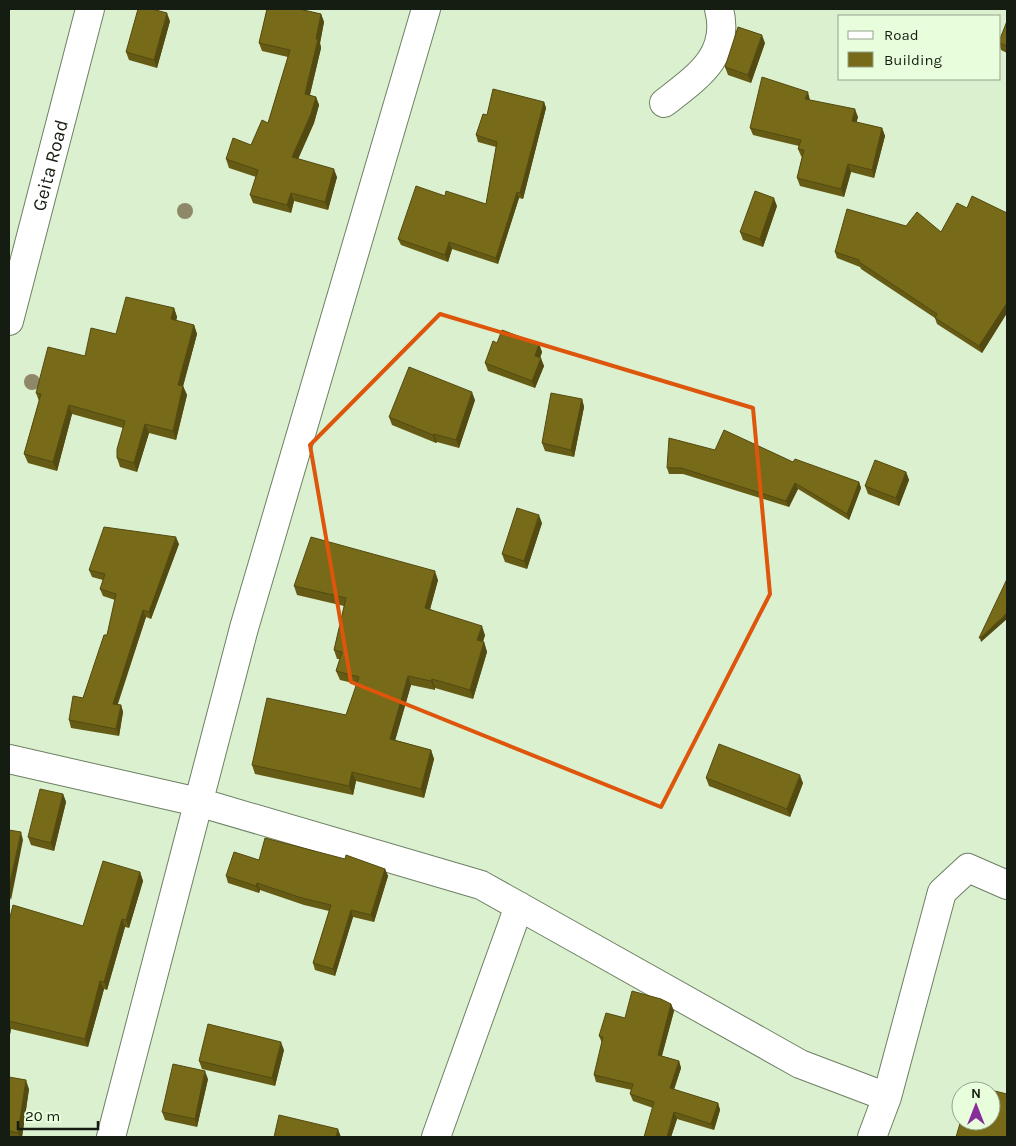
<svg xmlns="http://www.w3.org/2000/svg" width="1016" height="1146" viewBox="0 0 1016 1146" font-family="Karla,sans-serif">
<rect width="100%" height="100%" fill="#dbf0cf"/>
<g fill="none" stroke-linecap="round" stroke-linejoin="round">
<defs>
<path id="minor" d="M 664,103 C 696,78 731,56 719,9
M 9,759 L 198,802 L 481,885 L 800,1064 L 887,1097
M 111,1137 L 244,628 L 426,9
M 436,1137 L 519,906
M 872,1137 L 887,1097 L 942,892 L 968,868 L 1007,885"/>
<g id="secondary">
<path id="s1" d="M 9,321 L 90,9"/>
</g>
</defs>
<use href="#minor" stroke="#6d8063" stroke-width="30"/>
<use href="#secondary" stroke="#6d8063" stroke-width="30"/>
<use href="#minor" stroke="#fff" stroke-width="28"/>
<use href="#secondary" stroke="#fff" stroke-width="28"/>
</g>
<g fill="#8f8868">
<circle cx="185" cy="211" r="8"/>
<circle cx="32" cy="382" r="8"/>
</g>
<path fill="#665b15" d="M 267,9 L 303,9 L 303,10 L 321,14 L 324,22 L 320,43 L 321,48 L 310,95 L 316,97 L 319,105 L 314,123 L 298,159 L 337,177 L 328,210 L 294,201 L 291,213 L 253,203 L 250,195 L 256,177 L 229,168 L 226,159 L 251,145 L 268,123 L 288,57 L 262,51 L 259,43 Z
M 170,21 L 157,68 L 129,60 L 126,52 Z
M 1007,21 L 1007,53 L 1001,50 L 1000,47 L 1000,39 Z
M 765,43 L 751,83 L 728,75 L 725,67 Z
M 810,100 L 858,117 L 856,122 L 882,128 L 885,136 L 874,178 L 851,172 L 844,197 L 800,186 L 797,178 L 802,157 L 801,156 L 798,149 L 799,146 L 753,135 L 750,128 Z
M 544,102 L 546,108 L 523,199 L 519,198 L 498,264 L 452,249 L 448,262 L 401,245 L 398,239 L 445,196 L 486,204 L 496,147 L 478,142 L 476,135 L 487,115 Z
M 777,206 L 763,247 L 743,240 L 740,232 Z
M 967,208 L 1007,213 L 1007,313 L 982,353 L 937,324 L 935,318 L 861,269 L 860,267 L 837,258 L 835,252 L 906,226 L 941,232 Z
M 174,308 L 177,317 L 176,321 L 194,325 L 197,334 L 183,386 L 187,395 L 176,440 L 149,433 L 137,472 L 120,467 L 117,458 L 123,428 L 72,414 L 57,471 L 28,463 L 24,454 L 39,401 L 36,393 L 85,356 L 116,334 Z
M 497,343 L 539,344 L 542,352 L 540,358 L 544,366 L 535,388 L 488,371 L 485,363 Z
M 582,399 L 584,407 L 574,457 L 545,451 L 542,443 Z
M 475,400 L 459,448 L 437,442 L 436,443 L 392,425 L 389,417 Z
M 715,450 L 793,462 L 859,482 L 861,488 L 849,520 L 798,489 L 789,507 L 683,474 L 669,474 L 667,468 Z
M 906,472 L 909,480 L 899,506 L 868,494 L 865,486 Z
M 542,523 L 527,569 L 505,562 L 502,554 Z
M 179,544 L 151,619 L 146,617 L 118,704 L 121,705 L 123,712 L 119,736 L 71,728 L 69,720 L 83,698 L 107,635 L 115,600 L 103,596 L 100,589 L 103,580 L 92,577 L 89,570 Z
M 438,580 L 430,609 L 485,635 L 483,642 L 484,642 L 487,652 L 473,699 L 435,688 L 435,690 L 411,685 L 395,740 L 431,750 L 434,759 L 424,798 L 356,781 L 353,795 L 255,774 L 252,765 L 346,715 L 357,684 L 340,680 L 336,671 L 340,659 L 337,659 L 334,650 L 344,606 L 297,595 L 294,586 Z
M 706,778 L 803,783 L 790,817 L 709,786 Z
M 63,794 L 66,802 L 54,851 L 31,845 L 28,837 Z
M 345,859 L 385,869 L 388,876 L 374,922 L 353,917 L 335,976 L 315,970 L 313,963 L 329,911 L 304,905 L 260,890 L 259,893 L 228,883 L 226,876 L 259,860 Z
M 140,872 L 143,881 L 129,928 L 125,927 L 107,990 L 104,989 L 88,1047 L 11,1029 L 9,1040 L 9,921 L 83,926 Z
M 671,1004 L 674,1011 L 662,1056 L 679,1061 L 681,1068 L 674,1090 L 718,1103 L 720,1110 L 714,1130 L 677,1119 L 671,1137 L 644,1137 L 653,1108 L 633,1101 L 630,1094 L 632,1090 L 596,1082 L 594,1075 L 602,1043 L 599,1036 L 625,1018 Z
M 284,1050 L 275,1086 L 202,1069 L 199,1061 Z
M 9,1077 L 29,1089 L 22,1137 L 9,1137 Z
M 208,1079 L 197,1127 L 165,1120 L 162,1112 Z"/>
<path fill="#534a11" d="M 167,13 L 170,21 L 157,68 L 154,60 Z
M 321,14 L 324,22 L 320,43 L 321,48 L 308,102 L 305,94 Z
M 762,35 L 765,43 L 751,83 L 748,75 Z
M 808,92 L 810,100 L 805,99 Z
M 316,97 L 319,105 L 314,123 L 295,166 L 292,157 Z
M 544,102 L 546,108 L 523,199 L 520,193 Z
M 855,109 L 858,117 L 855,129 L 852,121 Z
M 882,128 L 885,136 L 874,178 L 872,170 Z
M 848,164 L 851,172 L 844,197 L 841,189 Z
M 334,169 L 337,177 L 328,210 L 325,202 Z
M 517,192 L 519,198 L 498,264 L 496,258 Z
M 291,193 L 294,201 L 291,213 L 287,205 Z
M 774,198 L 777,206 L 763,247 L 760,239 Z
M 449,242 L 452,249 L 448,262 L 445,255 Z
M 1007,303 L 1007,313 L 982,353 L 979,346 Z
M 174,308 L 177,317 L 174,328 L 171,319 Z
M 194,325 L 197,334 L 181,394 L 178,385 Z
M 539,344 L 542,352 L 538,364 L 535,356 Z
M 541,358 L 544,366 L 535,388 L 532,381 Z
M 183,386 L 187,395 L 176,440 L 173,431 Z
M 472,392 L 475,400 L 459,448 L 456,440 Z
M 582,399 L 584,407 L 574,457 L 571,450 Z
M 69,405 L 72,414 L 57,471 L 53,462 Z
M 145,424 L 149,433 L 137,472 L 134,463 Z
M 434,434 L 437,442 L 436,443 L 433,435 Z
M 906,472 L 909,480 L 899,506 L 896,498 Z
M 859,482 L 861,488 L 849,520 L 847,514 Z
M 795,483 L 798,489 L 789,507 L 786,501 Z
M 539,515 L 542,523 L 527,569 L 524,561 Z
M 176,537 L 179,544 L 151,619 L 149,612 Z
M 435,571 L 438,580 L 428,617 L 425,608 Z
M 143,610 L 146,617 L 115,711 L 113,704 Z
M 1007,613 L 1007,619 L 981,642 L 980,638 Z
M 482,626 L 485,635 L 480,650 L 477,640 Z
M 484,642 L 487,652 L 473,699 L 470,690 Z
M 408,676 L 411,685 L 393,748 L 390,739 Z
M 432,679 L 435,688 L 435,690 L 431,681 Z
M 121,705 L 123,712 L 119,736 L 116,729 Z
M 431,750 L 434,759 L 424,798 L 421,789 Z
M 352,772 L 356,781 L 353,795 L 349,786 Z
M 800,775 L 803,783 L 790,817 L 787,809 Z
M 63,794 L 66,802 L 54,851 L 51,843 Z
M 21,832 L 23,840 L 11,900 L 9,895 L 9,887 Z
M 385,869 L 388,876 L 374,922 L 371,915 Z
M 140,872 L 143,881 L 129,928 L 126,920 Z
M 257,883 L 260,890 L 259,893 L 256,886 Z
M 351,910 L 353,917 L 335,976 L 333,969 Z
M 122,919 L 125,927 L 107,990 L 104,982 Z
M 100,981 L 104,989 L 88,1047 L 85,1039 Z
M 671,1004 L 674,1011 L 660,1062 L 658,1055 Z
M 9,1023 L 11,1029 L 9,1040 Z
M 281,1042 L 284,1050 L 275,1086 L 272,1078 Z
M 679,1061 L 681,1068 L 672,1095 L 670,1088 Z
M 205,1071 L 208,1079 L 197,1127 L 195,1119 Z
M 26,1080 L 29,1089 L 22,1137 L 20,1137 L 18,1133 Z
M 718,1103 L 720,1110 L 714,1130 L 711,1124 Z
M 674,1112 L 677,1119 L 671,1137 L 667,1137 Z
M 338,1129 L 341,1137 L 336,1137 Z"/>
<path fill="#776a18" stroke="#534a11" d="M 138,9 L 152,9 L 167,13 L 154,60 L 126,52 Z
M 267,9 L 299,9 L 321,14 L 316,39 L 318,39 L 305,94 L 316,97 L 311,114 L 292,157 L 334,169 L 325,202 L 291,193 L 287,205 L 250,195 L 258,170 L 226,159 L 233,138 L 251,145 L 262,120 L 268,123 L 290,50 L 259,43 Z
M 1007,21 L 1007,46 L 1000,43 L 1000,39 Z
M 738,27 L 762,35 L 748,75 L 725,67 Z
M 762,77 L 808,92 L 805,99 L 855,109 L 852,121 L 882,128 L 872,170 L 848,164 L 841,189 L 797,178 L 804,150 L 798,149 L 801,140 L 750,128 Z
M 493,89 L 544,102 L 520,193 L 517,192 L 496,258 L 449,242 L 445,255 L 398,239 L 416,186 L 445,196 L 446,191 L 486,204 L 497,142 L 476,135 L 483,114 L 487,115 Z
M 755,191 L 774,198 L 760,239 L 740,232 Z
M 972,196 L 1007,213 L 1007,303 L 979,346 L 935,318 L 937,314 L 859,262 L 859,260 L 835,252 L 847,209 L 906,226 L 917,212 L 941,232 L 957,203 L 967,208 Z
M 126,297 L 174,308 L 171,319 L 194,325 L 178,385 L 183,386 L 173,431 L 145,424 L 134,463 L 117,458 L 117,449 L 125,421 L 69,405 L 53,462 L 24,454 L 41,394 L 36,393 L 48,347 L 85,356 L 91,328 L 116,334 Z
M 502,330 L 539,344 L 535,356 L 541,358 L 532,381 L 485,363 L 493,341 L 497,343 Z
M 409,367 L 472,392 L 456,440 L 434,434 L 433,435 L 389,417 Z
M 551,393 L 582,399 L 571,450 L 542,443 Z
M 724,430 L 793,462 L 795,459 L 859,482 L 847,514 L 795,483 L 786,501 L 681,468 L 667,468 L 669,438 L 715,450 Z
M 875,460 L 906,472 L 896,498 L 865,486 Z
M 517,508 L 539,515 L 524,561 L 502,554 Z
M 104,527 L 176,537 L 149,612 L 143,610 L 113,704 L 121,705 L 116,729 L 69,720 L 73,696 L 83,698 L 104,635 L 107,635 L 116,594 L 100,589 L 105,574 L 89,570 Z
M 311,537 L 435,571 L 425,608 L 482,626 L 477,640 L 484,642 L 470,690 L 432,679 L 431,681 L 408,676 L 390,739 L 431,750 L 421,789 L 352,772 L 349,786 L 252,765 L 267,698 L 346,715 L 359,677 L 336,671 L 342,652 L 334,650 L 346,598 L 294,586 Z
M 1007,579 L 1007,613 L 980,638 L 979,638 Z
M 719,744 L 800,775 L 787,809 L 706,778 Z
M 40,789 L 63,794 L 51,843 L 28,837 Z
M 9,830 L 21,832 L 9,887 Z
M 265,838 L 345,859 L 346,855 L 385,869 L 371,915 L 351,910 L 333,969 L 313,963 L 331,905 L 302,898 L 257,883 L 256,886 L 226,876 L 234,852 L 259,860 Z
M 103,861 L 140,872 L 126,920 L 122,919 L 104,982 L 100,981 L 85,1039 L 9,1021 L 9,921 L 13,905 L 83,926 Z
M 632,991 L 661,999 L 671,1004 L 658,1055 L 679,1061 L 670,1088 L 718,1103 L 711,1124 L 674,1112 L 667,1137 L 644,1137 L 654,1102 L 630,1094 L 633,1084 L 594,1075 L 603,1037 L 599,1036 L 606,1013 L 625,1018 Z
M 208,1024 L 281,1042 L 272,1078 L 199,1061 Z
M 173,1064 L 205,1071 L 195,1119 L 162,1112 Z
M 9,1077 L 26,1080 L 18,1133 L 9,1131 Z
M 974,1086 L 1007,1094 L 1007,1137 L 956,1137 L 961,1120 L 961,1121 L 991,1121 L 991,1091 L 973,1091 Z
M 279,1115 L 338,1129 L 336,1137 L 274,1137 Z"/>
<path fill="none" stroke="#dd560c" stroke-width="4" stroke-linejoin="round" d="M 440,314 L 753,408 L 770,594 L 661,807 L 351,682 L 310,445 Z"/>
<g text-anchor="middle" stroke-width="4" stroke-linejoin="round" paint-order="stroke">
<g font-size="19" fill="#151c11" stroke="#e8fddc">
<text dy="7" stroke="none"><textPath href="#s1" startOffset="161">Geita Road</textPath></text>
</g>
</g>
<rect width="1016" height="1146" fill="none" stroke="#151c11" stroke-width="20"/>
<rect x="838" y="15" width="162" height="65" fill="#e8fddc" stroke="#94a38b"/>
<rect x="848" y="31" width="25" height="8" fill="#ffffff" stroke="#94a38b"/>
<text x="884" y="40" font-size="15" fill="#151c11">Road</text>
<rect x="848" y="52" width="25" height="15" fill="#776a18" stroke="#94a38b"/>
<text x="884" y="65" font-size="15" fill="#151c11">Building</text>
<g transform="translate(976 1106)"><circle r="24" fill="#e8fddc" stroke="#94a38b"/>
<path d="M0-4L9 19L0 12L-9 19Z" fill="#882e9a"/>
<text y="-8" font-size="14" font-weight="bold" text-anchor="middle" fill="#151c11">N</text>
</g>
<path d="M18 1121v8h80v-8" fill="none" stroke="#151c11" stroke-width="2.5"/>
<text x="25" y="1121" font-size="15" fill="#151c11" stroke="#e8fddc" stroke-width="4" paint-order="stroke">20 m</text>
</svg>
